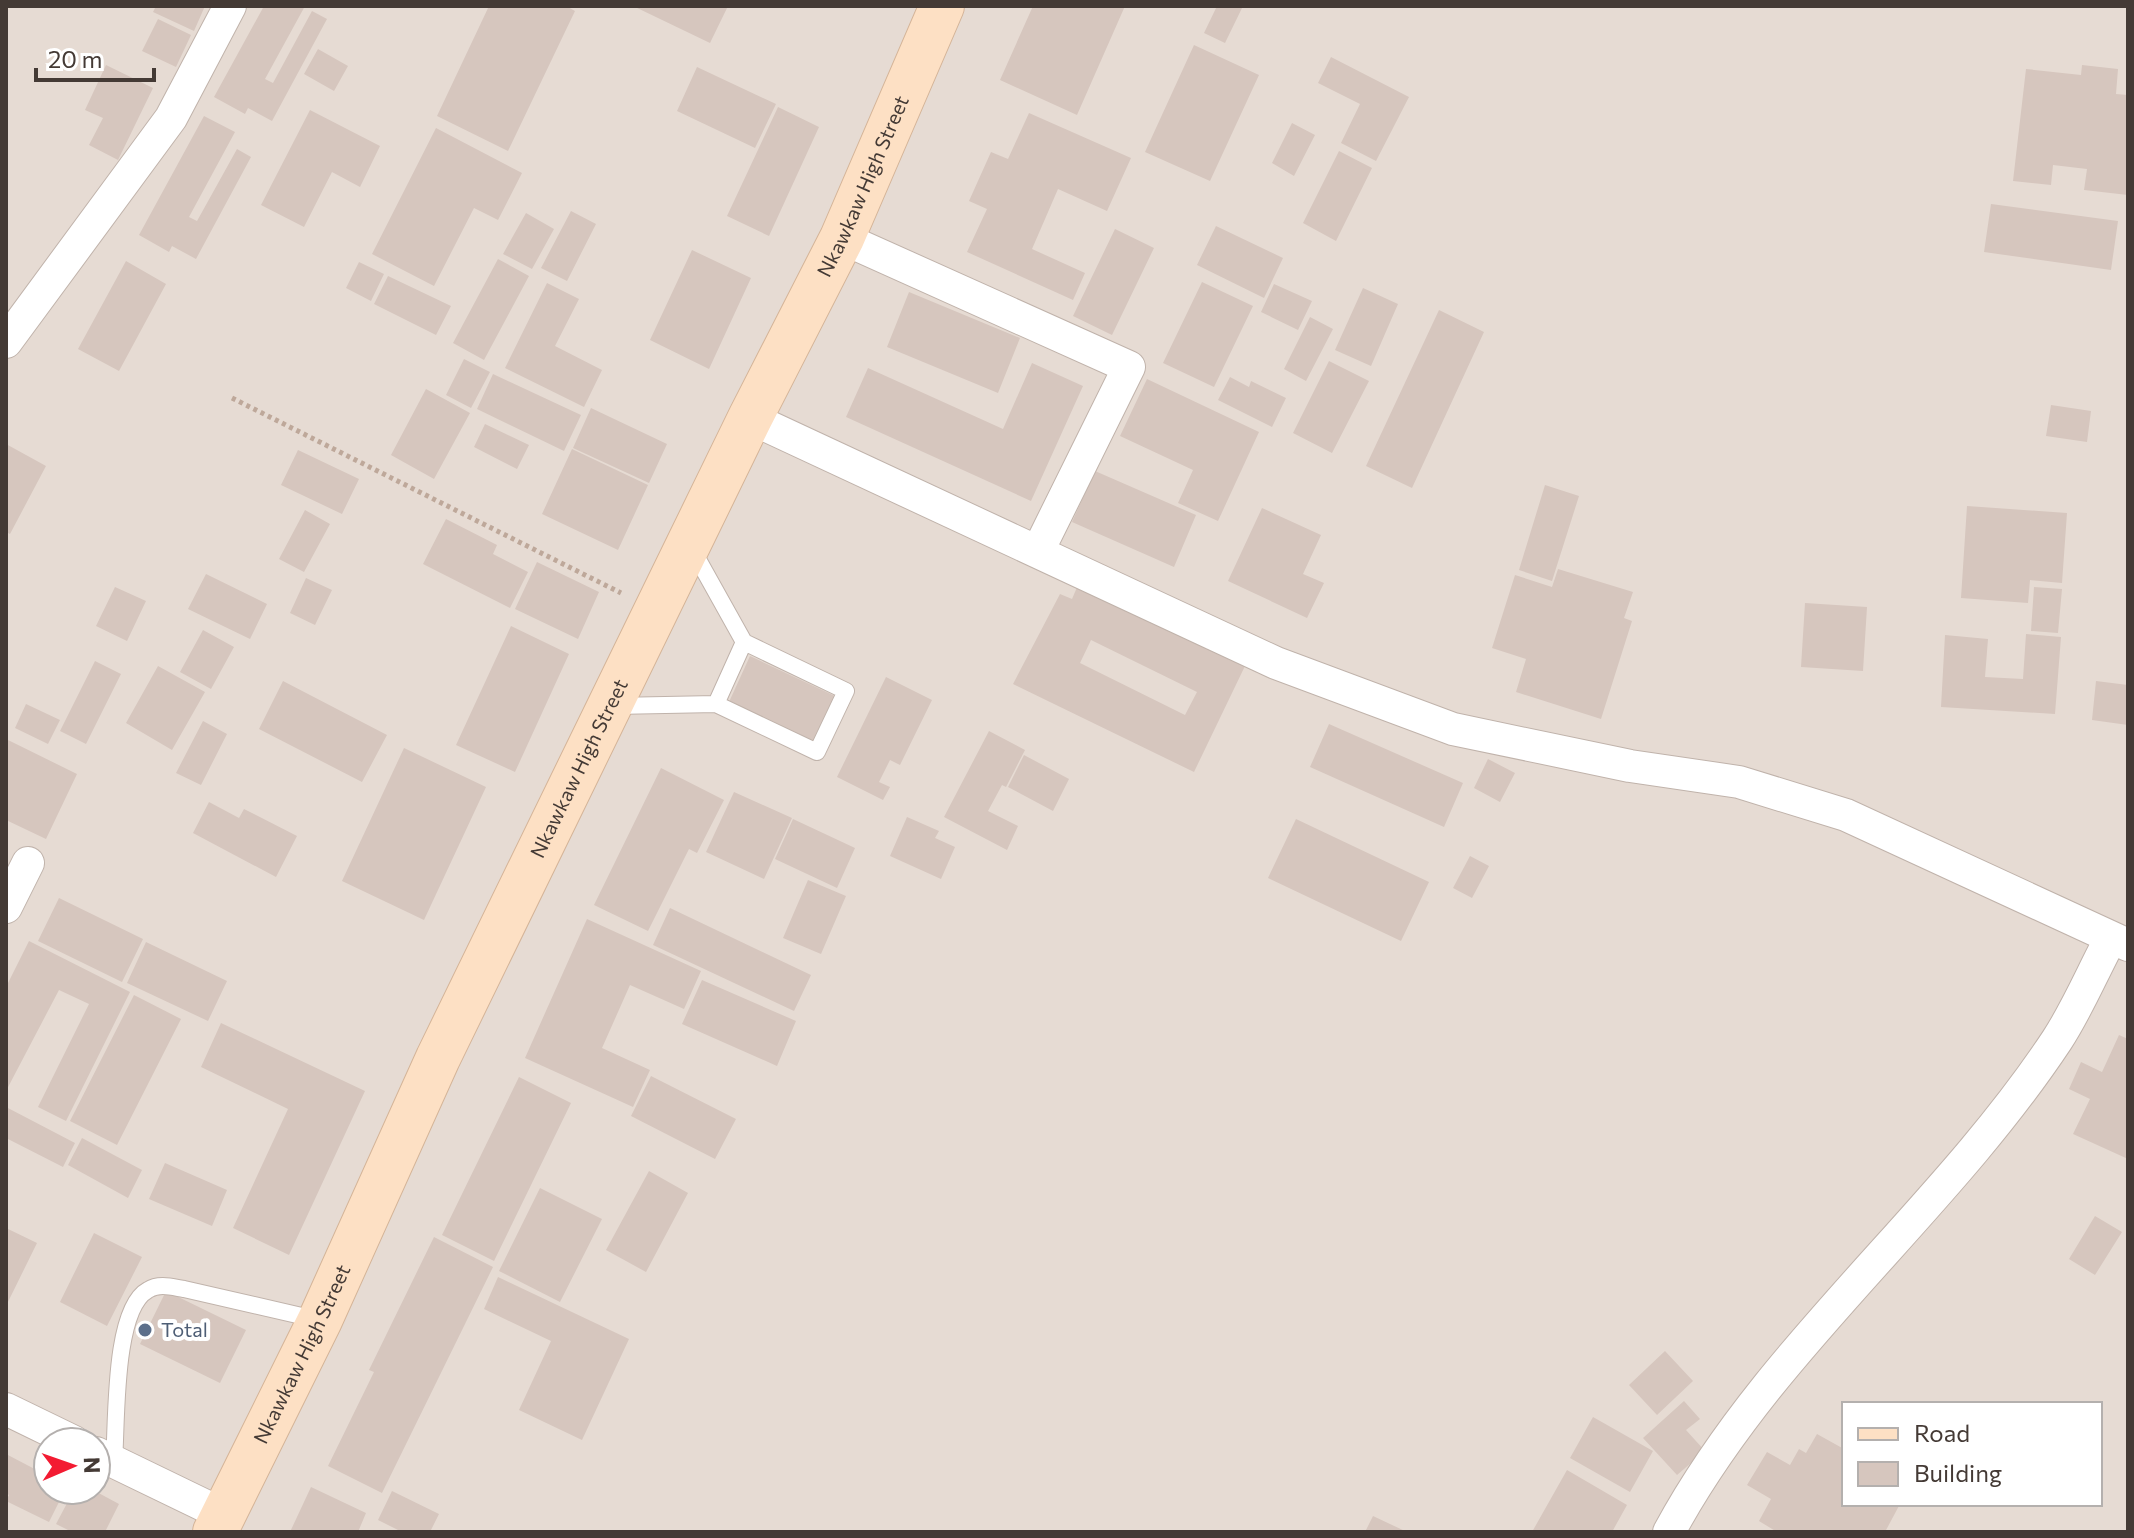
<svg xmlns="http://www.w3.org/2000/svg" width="2134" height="1538" viewBox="0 0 2134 1538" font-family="Commissioner,sans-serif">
<rect width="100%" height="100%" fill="#f2ebe5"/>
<path fill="#e6dbd3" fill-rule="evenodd" d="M 6,6 L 2128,6 L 2128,1532 L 6,1532 ZM 1844,1404 L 2100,1404 L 2100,1504 L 1844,1504 ZM 48,1442 L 96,1442 L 96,1490 L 48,1490 Z"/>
<path fill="#d6c6be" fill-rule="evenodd" d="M 156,6 L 205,6 L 194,31 L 153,12 Z
M 264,6 L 305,6 L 265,79 L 273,83 L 312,11 L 327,19 L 272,121 L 248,108 L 245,114 L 214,97 Z
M 489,6 L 566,6 L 575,11 L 508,151 L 437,116 Z
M 633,6 L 728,6 L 710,43 Z
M 1033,6 L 1125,6 L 1077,115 L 1000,80 Z
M 1217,6 L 1242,8 L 1225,43 L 1204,33 Z
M 158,19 L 191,35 L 176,67 L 142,51 Z
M 1194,45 L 1259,75 L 1210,181 L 1145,152 Z
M 318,49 L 348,66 L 334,91 L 304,74 Z
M 1331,57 L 1409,97 L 1376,161 L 1341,143 L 1360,104 L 1318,83 Z
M 106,65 L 153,88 L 118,160 L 89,145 L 103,118 L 85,110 Z
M 2082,65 L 2118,69 L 2116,94 L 2128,95 L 2128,195 L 2084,190 L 2087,169 L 2053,165 L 2051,185 L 2013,181 L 2026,69 L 2081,75 Z
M 697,67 L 776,104 L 755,148 L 677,111 Z
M 778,107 L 819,127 L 769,236 L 727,216 Z
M 310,110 L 380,146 L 360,187 L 332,172 L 304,227 L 261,205 Z
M 1029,113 L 1131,158 L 1107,211 L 1058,189 L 1032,249 L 1085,273 L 1073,300 L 967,252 L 987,209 L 969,201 L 991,152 L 1008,159 Z
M 204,116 L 235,132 L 189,217 L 197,221 L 237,149 L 251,157 L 196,259 L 172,246 L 169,252 L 139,235 Z
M 1292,123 L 1315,135 L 1294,176 L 1272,163 Z
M 436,128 L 522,173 L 498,220 L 474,208 L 434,286 L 372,254 Z
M 1339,151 L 1372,168 L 1336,241 L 1303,223 Z
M 1991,204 L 2118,221 L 2111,270 L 1984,252 Z
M 571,211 L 596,224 L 567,281 L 541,268 Z
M 526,213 L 554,229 L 532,269 L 503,254 Z
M 1216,226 L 1283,258 L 1264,298 L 1197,265 Z
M 1115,229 L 1154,248 L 1112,335 L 1073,316 Z
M 692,250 L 751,278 L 709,369 L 650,340 Z
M 498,259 L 529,276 L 484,360 L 453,343 Z
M 126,261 L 166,284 L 119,371 L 78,349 Z
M 359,262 L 384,274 L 371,301 L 346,288 Z
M 388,276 L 451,306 L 436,335 L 374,304 Z
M 1202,282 L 1253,306 L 1214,387 L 1163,363 Z
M 547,283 L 579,299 L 555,346 L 602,370 L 584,407 L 505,368 Z
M 1274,284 L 1312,301 L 1298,330 L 1261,312 Z
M 1363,288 L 1398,304 L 1371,366 L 1335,350 Z
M 909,292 L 1020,338 L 998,393 L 887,347 Z
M 1439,310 L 1484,332 L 1412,488 L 1366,466 Z
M 1310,317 L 1333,329 L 1306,381 L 1284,369 Z
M 464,359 L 490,372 L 471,408 L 446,395 Z
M 1329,361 L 1369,381 L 1332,453 L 1293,433 Z
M 1032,363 L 1083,386 L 1031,501 L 846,417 L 868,368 L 1003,429 Z
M 493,374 L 581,415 L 564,451 L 477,409 Z
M 1230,377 L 1249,387 L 1251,381 L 1286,398 L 1272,427 L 1218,400 Z
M 1147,379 L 1259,432 L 1218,521 L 1178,503 L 1193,470 L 1120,436 Z
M 426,389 L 470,413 L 434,479 L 391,455 Z
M 2051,405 L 2091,411 L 2087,442 L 2046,436 Z
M 591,408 L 667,444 L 649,483 L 573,448 Z
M 485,424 L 529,445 L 517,469 L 474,447 Z
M 6,444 L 46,466 L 10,534 L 6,532 Z
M 572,449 L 648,485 L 618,550 L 542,514 Z
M 298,450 L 359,479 L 342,514 L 281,485 Z
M 1095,471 L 1196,515 L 1174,567 L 1072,522 Z
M 1545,485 L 1579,496 L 1552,581 L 1519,570 Z
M 1967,506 L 2067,513 L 2062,583 L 2030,580 L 2028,603 L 1961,598 Z
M 1262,508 L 1321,535 L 1303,574 L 1324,583 L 1307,618 L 1228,581 Z
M 305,510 L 330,524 L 304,572 L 279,559 Z
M 446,519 L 497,545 L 493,554 L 528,572 L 510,608 L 423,564 Z
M 537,562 L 599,592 L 578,639 L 515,609 Z
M 1558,569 L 1633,592 L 1624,618 L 1632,621 L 1601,719 L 1516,692 L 1526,659 L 1492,648 L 1515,575 L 1552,587 Z
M 206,574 L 267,604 L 250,639 L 188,609 Z
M 306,578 L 332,590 L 315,625 L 290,613 Z
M 1078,585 L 1245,666 L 1194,772 L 1013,684 L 1060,594 L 1072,599 ZM 1091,640 L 1197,692 L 1185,715 L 1080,663 Z
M 115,587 L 146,601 L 127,641 L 96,626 Z
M 2034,587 L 2062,589 L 2058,633 L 2031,631 Z
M 1805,603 L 1867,607 L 1863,671 L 1801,667 Z
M 511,626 L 569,654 L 515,772 L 456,745 Z
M 203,630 L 234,647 L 211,689 L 180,672 Z
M 2026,634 L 2061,637 L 2055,714 L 1941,707 L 1945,635 L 1988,639 L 1985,677 L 2023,679 Z
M 750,656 L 837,697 L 816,743 L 729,702 Z
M 95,661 L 121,674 L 86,744 L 60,731 Z
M 158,666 L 205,692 L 172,750 L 126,723 Z
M 886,677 L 932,700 L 900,765 L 890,760 L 879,782 L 890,787 L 883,800 L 837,777 Z
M 283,681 L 387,735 L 362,782 L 259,729 Z
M 2096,681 L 2128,685 L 2128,725 L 2092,720 Z
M 26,704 L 60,720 L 48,744 L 15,728 Z
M 203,721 L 227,734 L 201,785 L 176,773 Z
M 1329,724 L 1463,783 L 1444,827 L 1310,767 Z
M 989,731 L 1025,750 L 1006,787 L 1002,785 L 988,811 L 1018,826 L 1007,850 L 944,817 Z
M 8,740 L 77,774 L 46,839 L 6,820 Z
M 404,748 L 486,787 L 424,920 L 342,881 Z
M 1024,755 L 1069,779 L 1053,811 L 1008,787 Z
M 1488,759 L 1515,773 L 1500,802 L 1474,788 Z
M 661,768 L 724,800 L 697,853 L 689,849 L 648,931 L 594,905 Z
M 734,792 L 792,818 L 764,879 L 706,852 Z
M 209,802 L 239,818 L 244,809 L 297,836 L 276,877 L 193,833 Z
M 907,817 L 939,831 L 935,838 L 955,847 L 941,879 L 890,856 Z
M 793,819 L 855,848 L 837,888 L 775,859 Z
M 1296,819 L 1429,882 L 1401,941 L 1268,878 Z
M 1470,856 L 1489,866 L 1472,898 L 1453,888 Z
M 808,880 L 846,896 L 821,954 L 783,938 Z
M 59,898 L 143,939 L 122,982 L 38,941 Z
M 670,908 L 811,975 L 794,1011 L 653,945 Z
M 587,919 L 701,971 L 684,1009 L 630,985 L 602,1048 L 650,1070 L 633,1107 L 525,1058 Z
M 29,941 L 130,992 L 66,1121 L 38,1107 L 89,1004 L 59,990 L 6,1091 L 6,987 Z
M 146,942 L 227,981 L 208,1021 L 127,983 Z
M 702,980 L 796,1021 L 777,1066 L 682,1024 Z
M 134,995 L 181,1019 L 117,1145 L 70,1121 Z
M 221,1023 L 365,1091 L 289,1255 L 233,1228 L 288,1109 L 201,1067 Z
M 2119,1035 L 2128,1039 L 2128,1159 L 2073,1134 L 2090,1099 L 2069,1089 L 2081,1062 L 2102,1072 Z
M 651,1076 L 736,1119 L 715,1159 L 631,1116 Z
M 519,1077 L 571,1103 L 494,1261 L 442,1235 Z
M 6,1107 L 75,1143 L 63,1167 L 6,1138 Z
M 82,1138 L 142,1170 L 128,1198 L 68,1165 Z
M 165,1163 L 227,1190 L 212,1226 L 149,1199 Z
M 649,1171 L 688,1193 L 646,1272 L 606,1250 Z
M 540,1188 L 602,1219 L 560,1302 L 499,1271 Z
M 2095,1216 L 2122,1232 L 2095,1275 L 2069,1259 Z
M 6,1228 L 37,1243 L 6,1306 Z
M 94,1233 L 142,1257 L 107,1326 L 60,1302 Z
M 434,1237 L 493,1267 L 382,1493 L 328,1466 L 374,1372 L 369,1370 Z
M 498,1277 L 629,1339 L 582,1440 L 519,1410 L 551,1341 L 484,1309 Z
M 166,1291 L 246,1330 L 220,1383 L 140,1344 Z
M 1665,1351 L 1693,1381 L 1657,1415 L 1629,1385 Z
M 1684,1401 L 1700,1419 L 1686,1430 L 1705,1451 L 1677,1475 L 1643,1438 Z
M 1593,1417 L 1653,1451 L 1630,1492 L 1570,1458 Z
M 1817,1434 L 1844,1449 L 1844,1504 L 1900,1504 L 1885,1532 L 1777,1532 L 1759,1521 L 1771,1499 L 1747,1485 L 1767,1452 L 1790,1465 L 1799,1449 L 1806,1453 Z
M 6,1454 L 48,1476 L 48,1490 L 65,1490 L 49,1522 L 6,1501 L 9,1495 L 6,1493 Z
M 1567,1470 L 1627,1505 L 1612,1532 L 1532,1532 Z
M 311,1487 L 366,1513 L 358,1532 L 290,1532 Z
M 74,1490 L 93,1490 L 119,1504 L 105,1532 L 72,1532 L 56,1524 Z
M 392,1491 L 439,1514 L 430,1532 L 402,1532 L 378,1520 Z
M 1373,1516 L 1407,1532 L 1365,1532 Z"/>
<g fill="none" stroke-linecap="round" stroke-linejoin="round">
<defs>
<path id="lane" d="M 716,704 L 744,642
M 614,706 L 716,704 L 817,752 L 846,691 L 744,642 L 691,547
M 114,1461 C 117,1423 113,1309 148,1290 C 159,1283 172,1287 184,1289 L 319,1320"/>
<path id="street" d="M 842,238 L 1129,367 L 1038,551
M 6,342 L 171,118 L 230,6
M 750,418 L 1276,663 L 1453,729 L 1630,766 L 1739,782 L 1846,815 L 2128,945
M 6,907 L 28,863
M 6,1409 L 74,1442
M 96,1453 L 224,1515
M 1669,1532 C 1769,1347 1941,1215 2057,1040 C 2078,1008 2093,971 2111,938"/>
<g id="secondary">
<path id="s1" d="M 215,1532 L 320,1320 L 438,1058 L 750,418 L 842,238 L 942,6"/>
</g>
</defs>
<use href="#lane" stroke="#c0b3ab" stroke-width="18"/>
<use href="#street" stroke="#c0b3ab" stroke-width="34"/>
<use href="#secondary" stroke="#d4b498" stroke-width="46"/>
<path stroke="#bea89a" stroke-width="5" stroke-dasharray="4 4" stroke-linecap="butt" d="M 232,398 L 621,593"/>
<use href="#lane" stroke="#fff" stroke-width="16"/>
<use href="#street" stroke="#fff" stroke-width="32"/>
<use href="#secondary" stroke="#fde0c4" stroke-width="44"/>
</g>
<circle fill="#5c6f8a" stroke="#fff" stroke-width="3" cx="145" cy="1330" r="8"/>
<g text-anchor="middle" stroke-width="8" stroke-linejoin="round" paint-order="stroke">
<g font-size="20" fill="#443a35" stroke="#fff">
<text dy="7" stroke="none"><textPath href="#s1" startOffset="1494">Nkawkaw High Street</textPath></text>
<text dy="7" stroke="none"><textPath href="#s1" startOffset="846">Nkawkaw High Street</textPath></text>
<text dy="7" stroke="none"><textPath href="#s1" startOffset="198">Nkawkaw High Street</textPath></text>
</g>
<g font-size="20" fill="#4e5e75" stroke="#fff" text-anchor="start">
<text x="161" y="1337">Total</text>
</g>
</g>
<rect width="2134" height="1538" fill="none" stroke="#443a35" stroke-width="16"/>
<rect x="1842" y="1402" width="260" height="104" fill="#ffffff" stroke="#b4b0ae" stroke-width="2"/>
<rect x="1858" y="1428" width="40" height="12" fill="#fde0c4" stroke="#b4b0ae" stroke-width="2"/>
<text x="1914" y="1442" font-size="24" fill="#443a35">Road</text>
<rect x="1858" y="1462" width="40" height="24" fill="#d6c6be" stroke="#b4b0ae" stroke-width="2"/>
<text x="1914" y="1482" font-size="24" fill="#443a35">Building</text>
<g transform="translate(72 1466) rotate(88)"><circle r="38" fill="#ffffff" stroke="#b4b0ae" stroke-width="2"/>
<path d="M0-6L14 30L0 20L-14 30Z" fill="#f31b32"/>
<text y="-12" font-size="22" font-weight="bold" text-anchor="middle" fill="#443a35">N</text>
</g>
<path d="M36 68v12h118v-12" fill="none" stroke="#443a35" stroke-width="4"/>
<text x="48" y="68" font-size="24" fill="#443a35" stroke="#ffffff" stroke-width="6" paint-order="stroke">20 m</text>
</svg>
